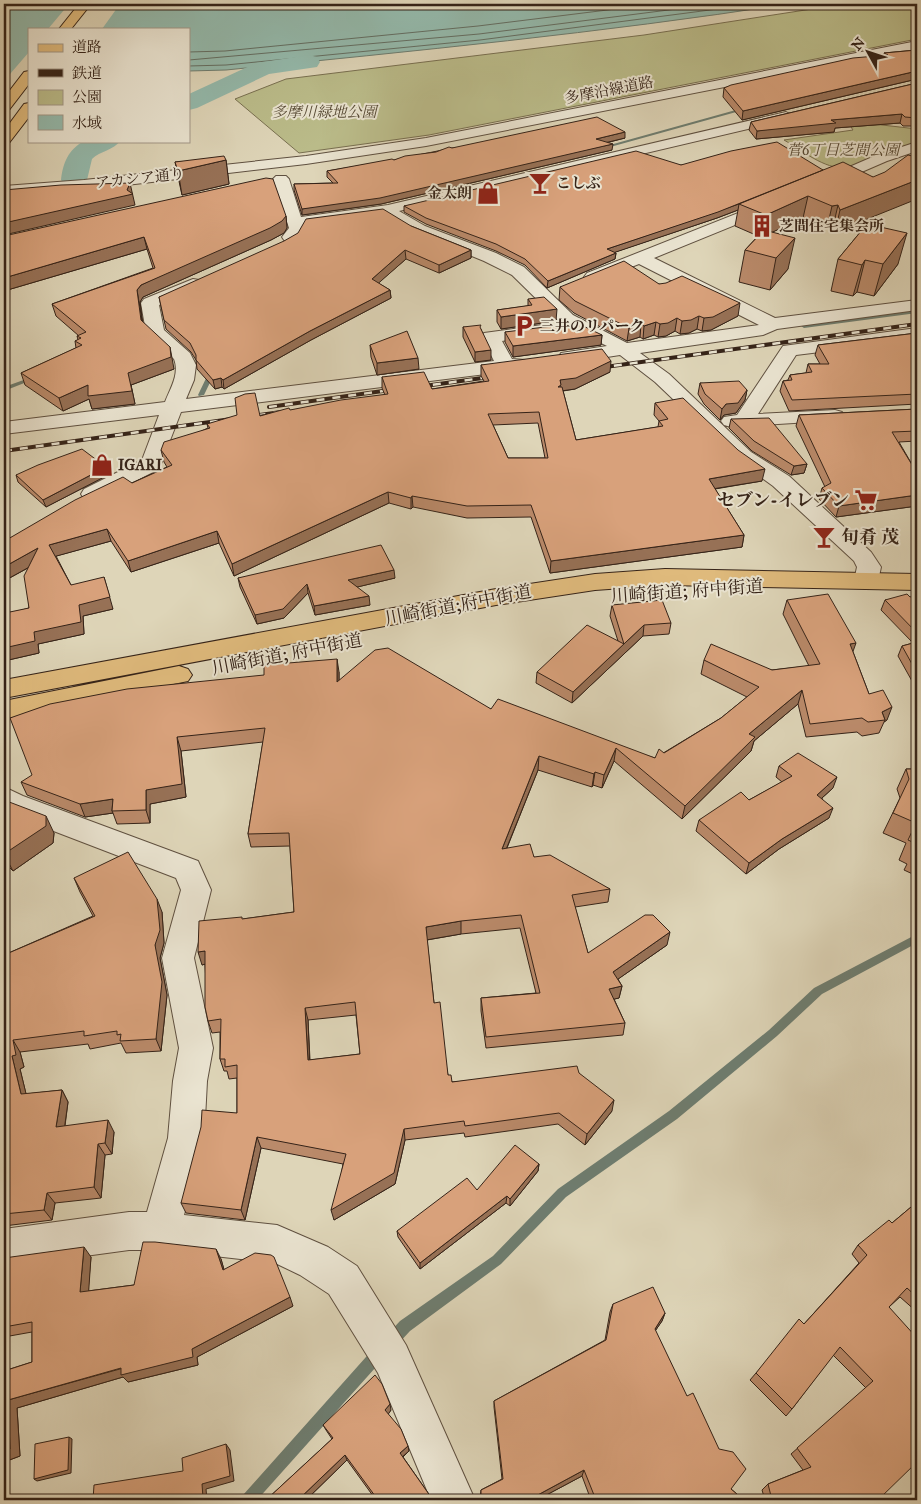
<svg xmlns="http://www.w3.org/2000/svg" width="921" height="1504" viewBox="0 0 921 1504" font-family="'IM FELL Great Primer','Noto Serif JP',serif">
<rect width="100%" height="100%" fill="#ded5b8"/>
<filter id="stains"><feTurbulence type="fractalNoise" baseFrequency=".004" numOctaves="4"/><feColorMatrix values="0 0 0 0 .2 0 0 0 0 .09 0 0 0 0 .02 0 0 0 .5 -.17"/></filter>
<radialGradient id="worn" r=".72"><stop offset=".6" stop-color="#630" stop-opacity="0"/><stop offset="1" stop-color="#630" stop-opacity=".3"/></radialGradient>
<path fill="#babb89" stroke="#786f50" d="M 844,4 L 917,4 L 917,39 L 429,135 L 299,153 L 235,99 L 286,79 L 644,35 Z
M 847,121 L 917,129 L 917,142 L 846,168 C 824,169 803,151 784,140 L 853,130 Z"/>
<path fill="#94b9ab" stroke="#6e7d70" d="M 4,4 L 788,4 C 601,33 414,51 226,70 L 189,71 L 189,29 L 29,29 L 29,78 L 4,79 Z"/>
<path fill="#ded5b8" d="M 69,4 L 120,4 L 102,29 L 48,29 Z
M 29,52 L 29,80 L 4,81 Z"/>
<g fill="none" stroke-linecap="round" stroke-linejoin="round">
<path stroke="#646e62" stroke-width="1" d="M 189,52 L 225,51 L 478,26 L 656,4
M 189,60 L 479,34 L 716,4
M 189,66 L 226,65 L 480,40 L 756,4"/>
<path fill="#6e7d70" fill-rule="evenodd" d="M 743,108 L 747,109 L 603,149 L 599,148 Z
M 917,309 L 917,313 L 804,328 L 801,326 L 804,324 Z
M 213,368 L 216,370 L 204,395 L 199,396 L 198,395 L 210,370 Z
M 32,377 L 37,378 L 4,391 L 4,387 Z
M 917,934 L 917,943 L 822,994 L 777,1036 L 677,1119 L 566,1197 L 501,1264 L 410,1331 L 397,1345 L 392,1346 L 387,1345 L 386,1340 L 387,1335 L 400,1321 L 493,1256 L 558,1189 L 669,1111 L 769,1030 L 814,988 Z
M 379,1347 L 384,1348 L 385,1353 L 384,1358 L 257,1500 L 241,1500 L 243,1495 L 374,1348 Z"/>
<path fill="#94b9ab" fill-rule="evenodd" d="M 309,55 L 317,57 L 320,62 L 317,67 L 269,74 L 197,108 L 189,110 L 189,94 L 256,63 Z
M 84,141 L 120,141 C 114,150 100,151 92,159 L 87,180 L 83,186 L 74,188 L 65,186 L 61,180 C 63,163 68,150 84,141 Z"/>
<defs>
<path id="minor" d="M 917,41 L 917,49 L 426,146 L 306,164 L 84,190 L 4,196 L 4,186 L 84,180 L 306,156 L 426,138 Z
M 786,112 L 793,116 L 791,119 L 399,211 L 425,226 L 496,253 L 524,267 L 573,315 L 627,343 L 759,325 L 639,264 L 593,282 L 587,281 L 584,277 L 587,273 L 771,200 L 777,202 L 779,205 L 777,208 L 654,258 L 775,318 L 917,300 L 917,310 L 777,329 L 763,335 L 640,353 L 669,374 L 751,452 L 789,476 L 871,552 L 881,567 L 878,581 L 874,586 L 866,589 L 858,586 L 854,581 L 857,567 L 854,561 L 773,486 L 737,460 L 655,382 L 620,355 L 568,363 L 561,361 L 559,357 L 561,353 L 607,346 L 561,323 L 512,275 L 484,261 L 413,232 L 384,215 L 304,226 L 305,228 C 299,237 296,243 284,240 L 282,237 L 289,228 L 273,179 L 276,176 L 286,176 L 289,179 L 301,217 L 388,205 Z
M 917,142 L 917,151 L 887,161 L 827,187 L 817,187 L 814,184 L 817,181 L 877,155 Z
M 193,279 L 199,280 L 202,284 L 199,288 L 159,305 L 164,330 L 190,353 L 196,365 L 194,380 L 186,399 L 494,361 L 482,337 L 484,333 L 542,325 L 548,326 L 551,330 L 548,334 L 542,335 L 502,341 L 512,359 L 525,360 L 528,364 L 525,368 L 518,370 L 181,412 L 159,469 L 100,499 L 92,501 L 84,499 L 81,494 L 84,489 L 142,460 L 159,415 L 4,434 L 4,422 L 165,402 C 170,389 180,374 174,359 L 146,332 L 141,303 L 144,299 Z
M 917,328 L 917,340 L 796,355 L 758,414 L 835,410 L 842,412 L 845,416 L 842,420 L 731,427 L 724,425 L 721,421 L 724,417 L 737,415 L 783,346 Z
M 4,787 L 23,796 L 198,861 L 211,890 L 194,958 L 213,1048 L 207,1081 L 204,1138 L 184,1215 L 277,1225 L 328,1247 L 357,1266 L 406,1345 L 475,1500 L 431,1500 L 378,1373 L 329,1294 L 300,1275 L 275,1263 L 161,1250 L 129,1250 L 4,1267 L 4,1229 L 129,1212 L 147,1212 L 168,1138 L 173,1081 L 179,1048 L 162,958 L 181,890 L 176,878 L 4,812 Z"/>
<path id="major" d="M 79,4 L 91,4 L 71,29 L 59,29 Z
M 29,71 L 29,84 L 9,110 L 4,111 L 4,98 L 24,72 Z
M 29,103 L 29,117 L 9,143 L 4,144 L 4,131 L 24,104 Z
M 665,569 L 917,574 L 917,590 L 665,585 L 595,590 L 496,605 L 4,698 L 4,680 L 496,589 L 595,574 Z
M 179,666 L 188,669 L 192,675 L 188,681 L 4,719 L 4,701 Z"/>
</defs>
<use href="#minor" stroke="#5f5040" stroke-width="2"/>
<use href="#major" stroke="#352318" stroke-width="2"/>
<use href="#minor" fill="#eae4d1" fill-rule="evenodd"/>
<use href="#major" fill="#dfba7c" fill-rule="evenodd"/>
<defs>
<path id="rail" d="M 598,368 L 917,324
M 417,387 L 497,376
M 269,407 L 397,389
M 4,451 L 281,412"/>
</defs>
<use href="#rail" stroke="#352318" stroke-width="4"/>
<use href="#rail" stroke="#eae4d1" stroke-width="2.5" stroke-dasharray="8" stroke-linecap="butt"/>
</g>
<path fill="#ba8a6a" stroke="#352318" fill-rule="evenodd" d="M 917,44 L 917,80 L 917,79 L 742,120 L 723,97 L 724,88 L 884,56 L 884,53 L 916,50 Z
M 917,83 L 917,126 L 903,126 L 900,123 L 835,128 L 834,132 L 756,139 L 749,130 L 751,122 Z
M 625,138 L 606,143 L 612,150 L 381,204 L 302,215 L 294,190 L 294,184 L 333,183 L 327,177 L 327,171 L 394,160 L 452,148 Z
M 226,160 L 229,184 L 182,195 L 180,186 L 175,162 Z
M 681,165 L 823,170 L 873,177 L 835,232 L 833,227 L 827,228 L 803,218 L 772,232 L 788,269 L 770,290 L 739,282 L 745,250 L 758,236 L 735,226 L 738,210 L 717,218 L 615,252 L 616,253 L 615,259 L 547,288 L 525,265 L 496,251 L 426,224 L 404,212 L 404,206 Z
M 286,216 L 287,228 L 284,233 L 271,240 L 143,297 L 140,302 L 142,321 L 174,369 L 131,385 L 135,404 L 92,409 L 89,399 L 63,411 L 25,385 L 21,373 L 76,348 L 75,341 L 78,340 L 77,336 L 79,336 L 56,316 L 52,304 L 153,268 L 147,249 L 4,291 L 4,236 Z
M 867,224 L 898,264 L 874,296 L 857,292 L 853,296 L 831,291 L 838,259 Z
M 411,226 L 471,250 L 471,258 L 439,273 L 406,259 L 378,283 L 390,290 L 391,298 L 311,340 L 224,389 L 222,387 L 215,389 L 197,369 L 196,360 L 191,352 L 166,329 L 159,297 Z
M 659,284 L 738,316 L 711,330 L 702,331 L 697,329 L 689,333 L 680,334 L 675,331 L 666,336 L 658,337 L 654,335 L 643,339 L 640,337 L 627,341 L 574,313 L 559,300 L 560,287 Z
M 528,299 L 556,321 L 501,329 L 497,322 L 497,310 L 528,306 Z
M 463,327 L 481,329 L 491,360 L 475,362 L 463,337 Z
M 505,332 L 602,335 L 601,345 L 513,357 L 505,342 Z
M 917,333 L 917,404 L 789,411 L 780,391 L 783,381 L 788,380 L 790,375 L 806,373 L 808,364 L 820,364 L 815,355 L 818,345 Z
M 370,345 L 419,369 L 377,375 L 371,357 Z
M 481,365 L 610,372 L 575,389 L 563,391 L 576,440 L 658,427 L 659,421 L 654,415 L 655,403 L 762,481 L 715,489 L 744,535 L 742,547 L 550,573 L 531,517 L 467,518 L 413,507 L 411,509 L 389,503 L 234,576 L 219,543 L 131,572 L 111,541 L 56,556 L 71,585 L 113,609 L 83,616 L 84,634 L 38,644 L 39,653 L 4,661 L 4,615 L 29,608 L 28,568 L 4,581 L 8,539 L 167,467 L 164,462 L 161,450 L 208,428 L 207,424 L 385,395 L 382,388 L 382,377 L 432,389 L 484,381 L 481,376 ZM 538,423 L 545,458 L 508,458 L 493,425 Z
M 700,383 L 747,390 L 745,400 L 736,413 L 724,415 L 720,420 L 704,404 L 698,394 Z
M 917,409 L 917,441 L 899,442 L 917,473 L 917,507 L 917,506 L 836,517 L 819,499 L 822,488 L 825,487 L 796,426 L 799,415 Z
M 731,419 L 807,464 L 804,473 L 791,475 L 752,451 L 729,428 Z
M 16,475 L 108,475 L 46,507 L 18,482 Z
M 238,578 L 395,578 L 357,587 L 370,605 L 315,615 L 308,593 L 284,618 L 257,624 L 240,587 Z
M 910,597 L 917,599 L 917,690 L 898,656 L 902,646 L 913,643 L 881,610 L 885,600 Z
M 787,600 L 853,652 L 869,694 L 887,720 L 884,722 L 879,733 L 862,736 L 857,732 L 806,737 L 798,704 L 754,741 L 751,751 L 682,819 L 614,761 L 602,788 L 593,785 L 592,787 L 538,770 L 507,848 L 534,857 L 610,889 L 608,902 L 575,907 L 588,953 L 667,945 L 618,979 L 622,986 L 619,998 L 614,999 L 625,1023 L 623,1035 L 486,1048 L 481,1011 L 481,998 L 536,993 L 520,928 L 461,934 L 427,940 L 434,1003 L 448,1075 L 452,1082 L 579,1073 L 612,1111 L 585,1145 L 558,1124 L 465,1137 L 464,1133 L 405,1140 L 395,1184 L 334,1220 L 343,1164 L 261,1148 L 245,1220 L 186,1213 L 181,1203 L 237,1113 L 237,1078 L 229,1079 L 227,1071 L 224,1071 L 220,1059 L 220,1032 L 212,1033 L 208,1021 L 205,964 L 202,965 L 243,919 L 294,912 L 290,846 L 251,847 L 248,834 L 263,742 L 181,751 L 186,797 L 150,804 L 150,823 L 117,824 L 113,813 L 85,817 L 27,795 L 21,782 L 339,672 L 339,680 L 491,709 L 655,758 L 721,718 L 747,697 L 701,674 L 704,660 L 772,670 L 809,666 L 783,614 ZM 356,1015 L 360,1054 L 310,1060 L 308,1020 Z
M 612,605 L 671,623 L 669,634 L 643,636 L 572,703 L 536,683 L 537,672 L 618,641 L 610,616 Z
M 779,766 L 833,788 L 822,798 L 829,818 L 779,849 L 746,874 L 696,831 L 699,820 L 749,800 L 782,782 L 776,777 Z
M 906,769 L 917,769 L 917,876 L 904,870 L 907,864 L 899,860 L 906,843 L 883,833 L 900,798 L 897,789 Z
M 4,800 L 54,833 L 53,843 L 13,871 L 8,866 L 4,868 Z
M 74,878 L 162,912 L 164,943 L 160,958 L 167,995 L 161,1051 L 126,1053 L 121,1043 L 90,1049 L 88,1044 L 20,1052 L 24,1067 L 20,1069 L 26,1094 L 62,1090 L 68,1102 L 65,1126 L 114,1132 L 112,1154 L 105,1155 L 101,1198 L 55,1203 L 52,1220 L 4,1226 L 4,955 L 93,916 L 80,892 Z
M 539,1164 L 538,1171 L 510,1206 L 506,1203 L 420,1269 L 398,1237 L 397,1231 L 477,1190 Z
M 917,1202 L 917,1312 L 900,1297 L 889,1307 L 878,1500 L 765,1500 L 762,1490 L 768,1484 L 803,1470 L 791,1454 L 866,1388 L 833,1355 L 792,1409 L 786,1416 L 750,1380 L 756,1373 L 804,1324 L 859,1263 L 852,1254 L 858,1245 L 892,1223 Z
M 91,1257 L 88,1291 L 134,1285 L 221,1259 L 224,1270 L 293,1306 L 197,1357 L 198,1365 L 128,1382 L 123,1377 L 17,1408 L 20,1456 L 4,1462 L 4,1371 L 32,1362 L 32,1332 L 4,1337 L 4,1258 Z
M 613,1304 L 665,1313 L 662,1321 L 655,1331 L 731,1489 L 744,1500 L 591,1500 L 582,1476 L 537,1500 L 480,1500 L 481,1490 L 502,1479 L 494,1407 L 494,1401 L 605,1340 L 610,1312 Z
M 391,1410 L 388,1414 L 409,1451 L 403,1457 L 433,1500 L 376,1500 L 347,1460 L 306,1500 L 266,1500 L 332,1439 L 326,1430 L 323,1425 Z"/>
<path fill="#977156" stroke="#352318" d="M 917,71 L 917,79 L 742,120 L 743,111 Z
M 902,114 L 900,123 L 835,128 L 834,132 L 756,139 L 757,131 L 831,120 Z
M 625,132 L 625,138 L 596,145 L 596,139 Z
M 613,144 L 612,150 L 381,204 L 302,215 L 302,209 Z
M 226,160 L 229,184 L 182,195 L 178,171 Z
M 917,180 L 917,199 L 835,232 L 840,210 Z
M 130,183 L 135,205 L 4,235 L 4,223 L 127,190 Z
M 808,196 L 803,218 L 762,237 L 766,215 Z
M 739,204 L 738,210 L 717,218 L 607,255 L 607,249 Z
M 838,205 L 833,227 L 827,228 L 832,206 Z
M 286,216 L 287,228 L 284,233 L 271,240 L 143,297 L 140,302 L 144,332 L 137,290 L 141,285 Z
M 907,233 L 898,264 L 874,296 L 883,264 Z
M 144,237 L 147,249 L 4,291 L 4,278 Z
M 795,238 L 788,269 L 770,290 L 776,258 Z
M 405,250 L 406,259 L 373,288 L 372,279 Z
M 471,250 L 471,258 L 439,273 L 439,265 Z
M 616,253 L 615,259 L 547,288 L 548,281 Z
M 865,260 L 857,292 L 853,296 L 862,265 Z
M 390,290 L 391,298 L 311,340 L 224,389 L 223,380 L 310,331 Z
M 740,303 L 738,316 L 711,330 L 702,331 L 704,318 Z
M 557,309 L 556,321 L 501,329 L 501,317 Z
M 699,316 L 697,329 L 689,333 L 680,334 L 682,321 Z
M 677,318 L 675,331 L 666,336 L 658,337 L 660,324 Z
M 656,322 L 654,335 L 643,339 L 644,326 Z
M 641,324 L 640,337 L 627,341 L 629,328 Z
M 602,335 L 601,345 L 513,357 L 513,346 Z
M 170,347 L 174,369 L 131,385 L 135,404 L 92,409 L 89,399 L 63,411 L 59,398 L 88,385 L 128,373 Z
M 491,350 L 491,360 L 475,362 L 475,352 Z
M 418,358 L 419,369 L 377,375 L 377,363 Z
M 611,361 L 610,372 L 575,389 L 561,391 L 560,397 L 560,380 Z
M 221,378 L 222,387 L 215,389 L 213,380 Z
M 747,390 L 745,400 L 736,413 L 724,415 L 720,420 L 722,409 L 726,404 Z
M 807,464 L 804,473 L 791,475 L 794,466 Z
M 106,467 L 108,475 L 46,507 L 43,500 Z
M 765,469 L 762,481 L 706,490 L 709,479 Z
M 388,492 L 389,503 L 234,576 L 232,564 Z
M 917,495 L 917,506 L 836,517 L 839,506 Z
M 412,496 L 413,507 L 411,509 L 411,498 Z
M 107,529 L 111,541 L 53,557 L 49,545 Z
M 217,531 L 219,543 L 131,572 L 128,561 Z
M 744,535 L 742,547 L 550,573 L 551,561 Z
M 38,548 L 42,560 L 4,581 L 4,567 Z
M 394,570 L 395,578 L 349,589 L 348,580 Z
M 104,577 L 113,609 L 83,616 L 84,634 L 38,644 L 39,653 L 4,661 L 4,648 L 34,632 L 79,605 Z
M 307,584 L 308,593 L 284,618 L 257,624 L 255,615 Z
M 369,596 L 370,605 L 315,615 L 314,606 Z
M 644,625 L 643,636 L 572,703 L 573,692 Z
M 856,643 L 851,657 L 850,644 Z
M 337,659 L 339,672 L 339,695 L 337,682 Z
M 802,690 L 798,704 L 754,741 L 751,751 L 682,819 L 685,806 L 749,734 Z
M 892,707 L 887,720 L 884,722 L 885,720 L 882,712 Z
M 177,737 L 181,751 L 186,797 L 150,804 L 150,823 L 146,810 L 146,790 Z
M 616,748 L 614,761 L 602,788 L 604,775 Z
M 539,756 L 538,770 L 501,862 L 502,849 Z
M 595,772 L 593,785 L 592,787 L 594,774 Z
M 837,777 L 833,788 L 813,806 L 817,795 Z
M 113,799 L 112,811 L 113,813 L 85,817 L 80,804 Z
M 833,808 L 829,818 L 779,849 L 746,874 L 749,863 L 782,839 Z
M 46,816 L 54,833 L 53,843 L 13,871 L 4,854 Z
M 4,858 L 8,866 L 4,868 Z
M 157,899 L 162,912 L 164,943 L 160,958 L 167,995 L 161,1051 L 156,1039 L 155,945 Z
M 461,921 L 461,934 L 426,940 L 426,927 Z
M 670,932 L 667,945 L 611,984 L 613,972 Z
M 205,951 L 209,963 L 202,965 L 198,952 Z
M 622,986 L 619,998 L 606,1001 L 609,989 Z
M 305,1008 L 308,1020 L 310,1071 L 308,1060 Z
M 13,1040 L 20,1052 L 24,1067 L 20,1069 L 29,1106 L 21,1094 L 12,1056 Z
M 62,1090 L 68,1102 L 63,1138 L 56,1127 Z
M 614,1100 L 612,1111 L 585,1145 L 587,1134 Z
M 108,1120 L 114,1132 L 112,1154 L 105,1143 Z
M 404,1129 L 405,1140 L 395,1184 L 334,1220 L 331,1210 Z
M 257,1137 L 261,1148 L 245,1220 L 241,1210 Z
M 98,1144 L 105,1155 L 101,1198 L 94,1187 Z
M 539,1164 L 538,1171 L 510,1206 L 510,1199 Z
M 47,1193 L 55,1203 L 52,1220 L 44,1210 Z
M 507,1196 L 506,1203 L 420,1269 L 420,1263 Z
M 84,1247 L 91,1257 L 88,1301 L 80,1292 Z
M 216,1249 L 221,1259 L 227,1280 L 223,1270 Z
M 290,1297 L 293,1306 L 197,1357 L 198,1365 L 128,1382 L 123,1377 L 17,1408 L 20,1456 L 4,1462 L 4,1452 L 8,1400 L 192,1349 Z
M 665,1313 L 662,1321 L 651,1337 L 655,1329 Z
M 390,1404 L 391,1410 L 387,1416 L 385,1410 Z
M 69,1437 L 72,1439 L 71,1473 L 37,1481 L 34,1479 Z
M 226,1444 L 230,1450 L 234,1481 L 206,1489 L 207,1500 L 195,1500 L 202,1484 Z
M 408,1446 L 409,1451 L 401,1458 L 400,1453 Z
M 345,1455 L 347,1460 L 306,1500 L 298,1500 Z
M 584,1470 L 582,1476 L 537,1500 L 534,1500 L 534,1497 Z"/>
<path fill="#d8a17b" stroke="#352318" fill-rule="evenodd" d="M 917,50 L 917,71 L 743,111 L 724,88 L 731,85 L 853,58 L 888,55 L 884,53 Z
M 917,83 L 917,118 L 905,117 L 902,114 L 831,120 L 836,123 L 757,131 L 751,122 Z
M 597,117 L 625,132 L 596,139 L 613,144 L 380,198 L 302,209 L 294,184 L 338,183 L 327,171 L 392,159 L 394,160 L 405,156 L 436,152 L 449,147 L 452,148 Z
M 777,142 L 823,170 L 718,212 L 607,249 L 616,253 L 548,281 L 525,259 L 496,244 L 426,218 L 404,206 L 636,151 L 681,165 L 731,151 Z
M 908,155 L 917,157 L 917,180 L 840,210 L 838,205 L 832,206 L 808,196 L 766,215 L 739,204 L 843,162 L 873,177 L 885,172 Z
M 224,156 L 226,160 L 178,171 L 175,162 Z
M 266,178 L 273,179 L 286,216 L 282,221 L 270,228 L 141,285 L 137,290 L 141,320 L 170,347 L 171,357 L 128,373 L 132,391 L 88,396 L 88,385 L 59,398 L 21,373 L 82,345 L 75,341 L 81,338 L 77,336 L 86,332 L 52,304 L 155,268 L 144,237 L 4,278 L 4,236 Z
M 130,183 L 127,190 L 133,194 L 4,223 L 4,190 L 61,185 Z
M 383,209 L 411,226 L 471,250 L 439,265 L 405,250 L 372,279 L 390,290 L 310,331 L 223,380 L 221,378 L 213,380 L 196,360 L 196,355 L 190,343 L 164,320 L 159,297 L 284,241 L 298,233 L 306,219 Z
M 867,224 L 907,233 L 883,264 L 865,260 L 862,265 L 838,259 Z
M 764,230 L 795,238 L 776,258 L 745,250 Z
M 624,261 L 659,284 L 666,283 L 682,276 L 740,303 L 713,317 L 704,318 L 699,316 L 691,320 L 682,321 L 677,318 L 668,323 L 660,324 L 656,322 L 644,326 L 641,324 L 629,328 L 575,301 L 560,287 Z
M 544,297 L 557,309 L 501,317 L 497,310 L 532,305 L 528,299 Z
M 577,323 L 602,335 L 513,346 L 505,332 Z
M 481,325 L 480,327 L 491,350 L 475,352 L 463,327 Z
M 407,331 L 418,358 L 377,363 L 370,345 Z
M 917,333 L 917,394 L 792,400 L 783,381 L 792,380 L 790,375 L 812,372 L 808,364 L 829,364 L 818,345 Z
M 602,349 L 611,361 L 576,378 L 560,380 L 561,385 L 558,387 L 562,387 L 576,440 L 663,426 L 659,421 L 668,419 L 655,403 L 683,398 L 738,450 L 765,469 L 709,479 L 744,535 L 551,561 L 531,505 L 467,506 L 412,496 L 411,498 L 388,492 L 232,564 L 217,531 L 128,561 L 107,529 L 49,545 L 71,585 L 104,577 L 110,597 L 79,605 L 81,622 L 34,632 L 35,641 L 4,648 L 4,615 L 5,613 L 29,608 L 24,576 L 38,548 L 4,567 L 4,540 L 8,539 L 75,500 L 123,477 L 132,483 L 172,465 L 161,450 L 164,442 L 210,428 L 207,424 L 237,415 L 235,398 L 245,394 L 255,393 L 260,416 L 289,408 L 290,410 L 341,400 L 388,394 L 382,377 L 424,372 L 432,389 L 489,381 L 481,365 ZM 539,412 L 548,458 L 508,458 L 488,414 Z
M 739,381 L 747,390 L 738,403 L 726,404 L 722,409 L 705,394 L 700,383 Z
M 917,409 L 917,431 L 892,432 L 917,473 L 917,495 L 839,506 L 822,488 L 831,483 L 799,415 Z
M 769,418 L 807,464 L 794,466 L 754,441 L 731,419 Z
M 82,449 L 106,467 L 43,500 L 16,475 L 38,465 Z
M 381,545 L 394,570 L 348,580 L 369,596 L 314,606 L 307,584 L 283,609 L 255,615 L 238,578 Z
M 828,594 L 856,643 L 850,644 L 869,694 L 883,690 L 892,707 L 882,712 L 885,720 L 868,722 L 862,718 L 810,724 L 802,690 L 749,734 L 755,737 L 685,806 L 616,748 L 604,775 L 595,772 L 594,774 L 539,756 L 502,849 L 530,844 L 534,857 L 550,855 L 610,889 L 572,895 L 588,953 L 645,915 L 653,915 L 670,932 L 613,972 L 622,986 L 609,989 L 625,1023 L 486,1037 L 481,998 L 540,993 L 521,915 L 461,921 L 426,927 L 434,1003 L 440,1002 L 448,1075 L 451,1075 L 452,1082 L 577,1066 L 579,1073 L 614,1100 L 587,1134 L 559,1113 L 465,1126 L 464,1121 L 404,1129 L 394,1173 L 331,1210 L 346,1154 L 257,1137 L 241,1210 L 181,1203 L 201,1127 L 202,1110 L 237,1113 L 237,1065 L 225,1067 L 225,1059 L 220,1059 L 221,1019 L 208,1021 L 205,1007 L 205,951 L 198,952 L 199,921 L 242,917 L 242,919 L 294,912 L 289,833 L 248,834 L 265,728 L 177,737 L 182,784 L 146,790 L 146,810 L 112,811 L 113,799 L 80,804 L 21,782 L 32,775 L 10,718 L 50,704 L 127,689 L 264,675 L 264,665 L 337,659 L 337,682 L 375,650 L 388,648 L 491,709 L 498,699 L 655,758 L 659,749 L 664,753 L 721,718 L 759,687 L 704,660 L 711,644 L 772,670 L 820,664 L 787,600 ZM 355,1002 L 360,1054 L 308,1060 L 305,1008 Z
M 907,594 L 910,597 L 914,596 L 917,599 L 917,633 L 885,600 Z
M 662,600 L 671,623 L 644,625 L 573,692 L 537,672 L 587,625 L 624,644 L 612,605 Z
M 917,642 L 917,673 L 902,646 Z
M 798,753 L 837,777 L 817,795 L 833,808 L 782,839 L 749,863 L 699,820 L 741,792 L 749,800 L 792,776 L 779,766 Z
M 906,769 L 917,769 L 917,851 L 914,850 L 917,844 L 908,840 L 916,823 L 893,813 L 909,779 Z
M 4,800 L 46,816 L 46,826 L 4,854 Z
M 128,852 L 157,899 L 160,930 L 155,945 L 162,982 L 156,1039 L 120,1041 L 121,1034 L 117,1035 L 117,1031 L 84,1036 L 84,1031 L 13,1040 L 16,1055 L 12,1056 L 21,1094 L 62,1090 L 56,1127 L 108,1120 L 105,1143 L 98,1144 L 94,1187 L 47,1193 L 44,1210 L 4,1214 L 4,955 L 95,916 L 74,878 Z
M 515,1145 L 539,1164 L 510,1199 L 507,1196 L 420,1263 L 397,1231 L 467,1178 L 477,1190 Z
M 917,1202 L 917,1297 L 907,1288 L 889,1307 L 917,1338 L 917,1462 L 878,1500 L 772,1500 L 768,1484 L 811,1467 L 797,1448 L 873,1381 L 840,1347 L 792,1409 L 756,1373 L 799,1319 L 804,1324 L 867,1255 L 858,1245 L 889,1220 L 892,1223 Z
M 143,1242 L 155,1242 L 216,1249 L 223,1270 L 255,1253 L 271,1255 L 274,1257 L 290,1297 L 192,1349 L 193,1357 L 121,1375 L 121,1368 L 8,1400 L 10,1449 L 4,1452 L 4,1371 L 32,1362 L 32,1322 L 4,1327 L 4,1258 L 84,1247 L 80,1292 L 134,1285 Z
M 653,1287 L 665,1313 L 655,1329 L 687,1396 L 693,1393 L 719,1449 L 733,1452 L 746,1469 L 731,1489 L 744,1500 L 596,1500 L 584,1470 L 534,1497 L 536,1500 L 482,1500 L 481,1498 L 481,1490 L 503,1479 L 494,1401 L 606,1340 L 613,1304 Z
M 375,1375 L 382,1384 L 390,1404 L 385,1410 L 401,1429 L 408,1446 L 400,1453 L 433,1500 L 378,1500 L 345,1455 L 298,1500 L 266,1500 L 333,1438 L 323,1425 Z
M 69,1437 L 68,1470 L 34,1479 L 35,1444 Z
M 226,1444 L 230,1476 L 202,1484 L 203,1498 L 195,1500 L 93,1500 L 94,1485 L 183,1471 L 182,1458 Z"/>
<defs>
<symbol id="bar-bare" viewBox="-9 -9 18 18"><path d="M-6-5H6L.8 .8V4.5H3.5V6h-7V4.5H-.8V.8Z" fill="#8f2418" stroke="#eae4d1" stroke-width="2.5" paint-order="stroke"/></symbol>
<symbol id="shop-bare" viewBox="-9 -9 18 18"><path d="M-5-2.5h2.3a2.7 3.5 0 0 1 5.4 0H5L5.5 6h-11ZM-1.5-2.5h3a1.5 2.3 0 0 0-3 0Z" fill="#8f2418" stroke="#eae4d1" stroke-width="2.5" paint-order="stroke"/></symbol>
<symbol id="building-bare" viewBox="-9 -9 18 18"><path d="M-4-6H4V6H1V3H-1V6H-4ZM-2.5-4.3h1.7v1.8h-1.7ZM.8-4.3h1.7v1.8H.8ZM-2.5-1h1.7V.8h-1.7ZM.8-1h1.7V.8H.8Z" fill="#8f2418" stroke="#eae4d1" stroke-width="2.5" paint-order="stroke"/></symbol>
<symbol id="parking-bare" viewBox="-9 -9 18 18"><path d="M-3.5-5.5H1a3.5 3.5 0 0 1 0 7H-1V5.5H-3.5ZM-1-3.4V-.6H.8a1.4 1.4 0 0 0 0-2.8Z" fill="#8f2418" stroke="#eae4d1" stroke-width="2.5" paint-order="stroke"/></symbol>
<symbol id="supermarket-bare" viewBox="-9 -9 18 18"><path d="M-6-5.5h2.5l.6 2H6L4.5 2H-2.5L-4.4-4H-6ZM-1.5 3.2a1.3 1.3 0 1 0 .1 0ZM3 3.2a1.3 1.3 0 1 0 .1 0Z" fill="#8f2418" stroke="#eae4d1" stroke-width="2.5" paint-order="stroke"/></symbol>
</defs>
<g fill-rule="evenodd">
<use href="#bar-bare" x="524" y="167" width="32" height="32"/>
<use href="#shop-bare" x="472" y="177" width="32" height="32"/>
<use href="#building-bare" x="746" y="210" width="32" height="32"/>
<use href="#parking-bare" x="508" y="310" width="32" height="32"/>
<use href="#shop-bare" x="86" y="449" width="32" height="32"/>
<use href="#supermarket-bare" x="850" y="484" width="32" height="32"/>
<use href="#bar-bare" x="808" y="521" width="32" height="32"/>
</g>
<g text-anchor="middle" stroke-width="4" stroke-linejoin="round" paint-order="stroke">
<g font-size="15" fill="#352318" stroke="#eae4d1">
<text transform="translate(609 90) rotate(-11)" y="5">多摩沿線道路</text>
<text transform="translate(140 178) rotate(-6)" y="5">アカシア通り</text>
</g>
<g font-size="15" font-style="italic" fill="#564934" stroke="#eae4d1">
<text x="324" y="117">多摩川緑地公園</text>
<text x="843" y="155">菅6丁目芝間公園</text>
</g>
<g font-size="15" font-weight="bold" fill="#352318" stroke="#eae4d1" text-anchor="start">
<text x="556" y="188">こしぶ</text>
<text x="472" y="198" text-anchor="end">金太朗</text>
<text x="779" y="231">芝間住宅集会所</text>
<text x="540" y="331">三井のリパーク</text>
<text x="118" y="470">IGARI</text>
</g>
<g font-size="18" font-weight="bold" fill="#352318" stroke="#eae4d1" text-anchor="end">
<text x="849" y="506">セブン-イレブン</text>
<text x="841" y="543" text-anchor="start">旬肴 茂</text>
</g>
<g font-size="18" fill="#352318" stroke="#eae4d1">
<text transform="translate(687 591) rotate(-4)" y="6">川崎街道; 府中街道</text>
<text transform="translate(458 605) rotate(-11)" y="6">川崎街道;府中街道</text>
<text transform="translate(287 654) rotate(-11)" y="6">川崎街道; 府中街道</text>
</g>
</g>
<rect width="921" height="1504" fill="none" stroke="#ded5b8" stroke-width="20"/>
<rect x="5" y="5" width="911" height="1494" fill="none" stroke="#352318" stroke-width="2.5"/>
<rect x="10" y="10" width="901" height="1484" fill="none" stroke="#352318"/>
<rect x="28" y="28" width="162" height="115" fill="#eae4d1" stroke="#a29787"/>
<rect x="38" y="44" width="25" height="8" fill="#dfba7c" stroke="#a29787"/>
<text x="72" y="52" font-size="15" fill="#352318">道路</text>
<rect x="38" y="69" width="25" height="8" fill="#352318" stroke="#a29787"/>
<text x="72" y="78" font-size="15" fill="#352318">鉄道</text>
<rect x="38" y="90" width="25" height="15" fill="#babb89" stroke="#a29787"/>
<text x="72" y="102" font-size="15" fill="#352318">公園</text>
<rect x="38" y="115" width="25" height="15" fill="#94b9ab" stroke="#a29787"/>
<text x="72" y="128" font-size="15" fill="#352318">水域</text>
<g transform="translate(868 52) rotate(310)" stroke="#eae4d1" stroke-width="4" paint-order="stroke">
<path d="M0-4L9 19L0 12L-9 19Z" fill="#352318"/>
<text y="-8" font-size="14" font-weight="bold" text-anchor="middle" fill="#352318">N</text>
</g>
<rect width="100%" height="100%" filter="url(#stains)"/>
<rect width="100%" height="100%" fill="url(#worn)"/>
</svg>
